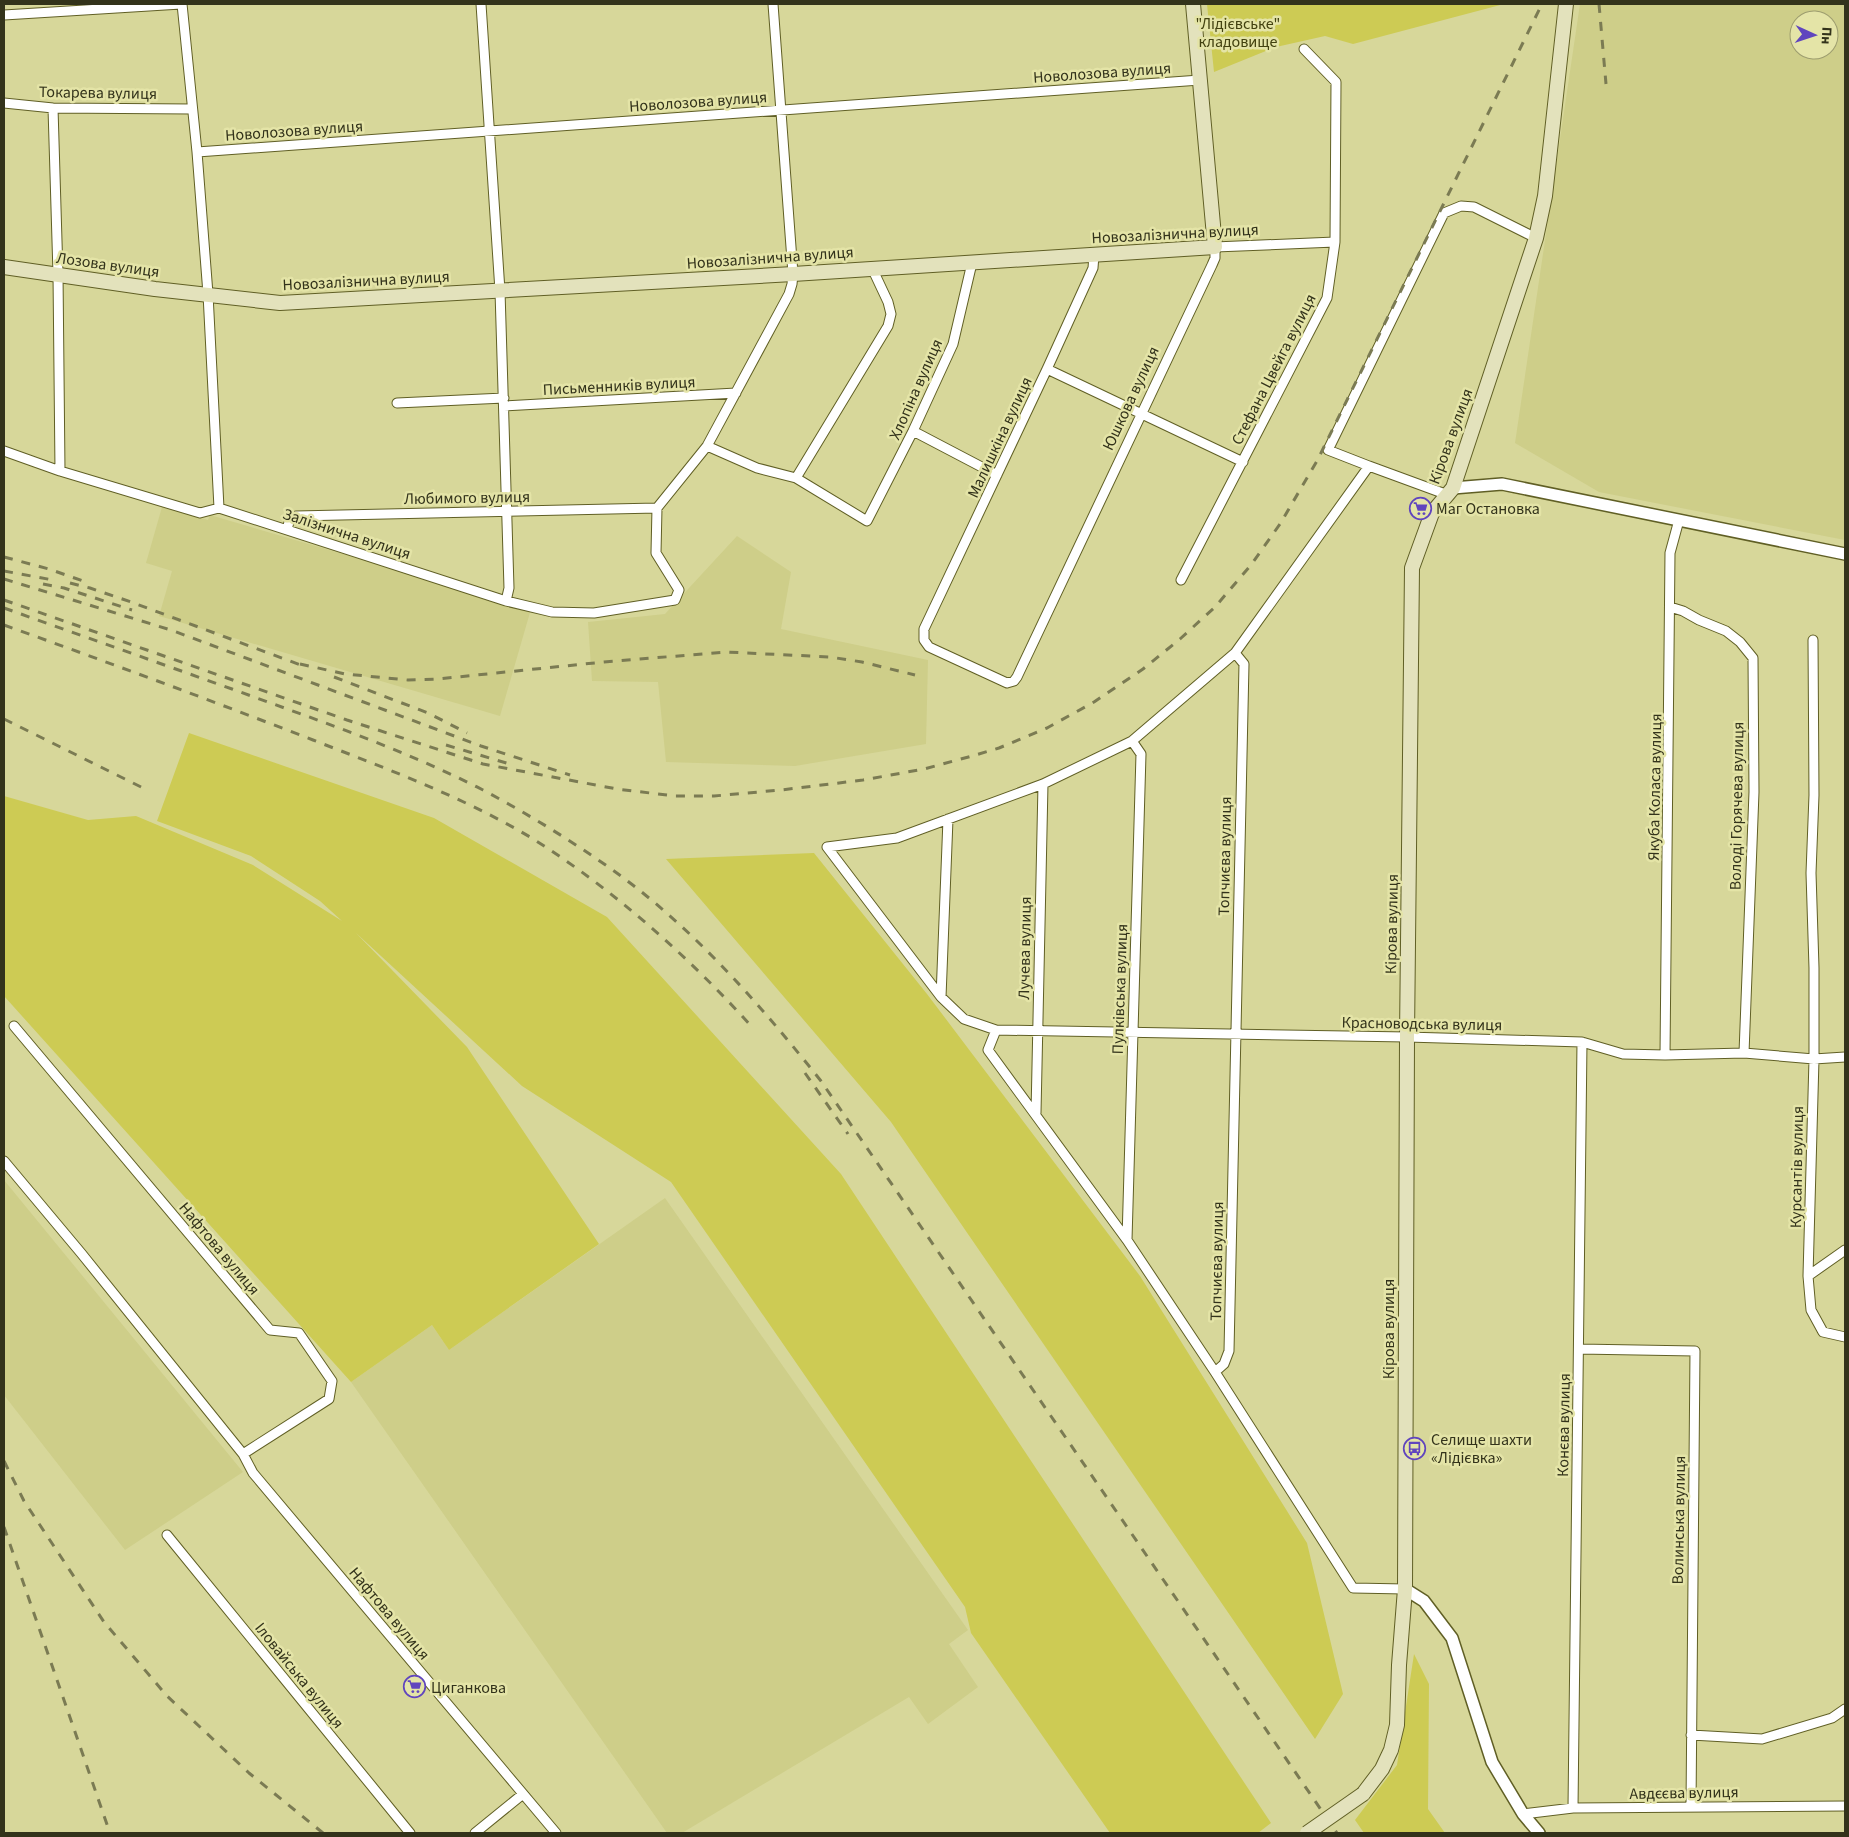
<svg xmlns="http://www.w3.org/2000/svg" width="1849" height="1837" viewBox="0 0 1849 1837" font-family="'Source Sans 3',sans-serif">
<rect width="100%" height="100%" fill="#d7d79a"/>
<path fill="#cece89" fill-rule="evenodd" d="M 1580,4 L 1845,4 L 1845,540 L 1599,492 L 1515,443 ZM 1799,20 L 1829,20 L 1829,50 L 1799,50 Z
M 162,507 L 208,520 L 210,515 L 531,609 L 500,716 L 159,616 L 172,571 L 146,563 Z
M 737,536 L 791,572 L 781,629 L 928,660 L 926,744 L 795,766 L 666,762 L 658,682 L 592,681 L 588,622 L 665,614 Z
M 4,1180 L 243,1472 L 125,1550 L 4,1395 Z
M 665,1198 L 968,1630 L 949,1644 L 978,1687 L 928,1724 L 909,1697 L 682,1833 L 667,1833 L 351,1382 L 432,1325 L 449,1350 Z"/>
<path fill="#cdcb54" d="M 1207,4 L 1504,4 L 1353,44 L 1325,36 L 1276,47 L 1214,72 Z
M 189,733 L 434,818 L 607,917 L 841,1174 L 1271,1823 L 1258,1833 L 1110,1833 L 971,1633 L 965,1607 L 671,1182 L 522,1086 L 356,933 L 467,1047 L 599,1244 L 449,1350 L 432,1325 L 351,1382 L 4,996 L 4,796 L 88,820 L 136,816 L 253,865 L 342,921 L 320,901 L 251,856 L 157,821 Z
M 814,853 L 927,994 L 1140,1276 L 1307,1543 L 1343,1694 L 1315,1739 L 891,1122 L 666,859 Z
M 1414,1654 L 1429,1684 L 1428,1809 L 1445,1833 L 1364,1833 L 1355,1820 L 1397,1765 Z"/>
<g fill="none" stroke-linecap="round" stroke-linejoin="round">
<defs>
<path id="minor" d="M 182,4 L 197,152 L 208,294 L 219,508
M 481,4 L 500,291 L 509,588 L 506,601
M 4,15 L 181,4
M 4,103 L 53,108 L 192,109
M 53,108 L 58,274 L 60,471
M 197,152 L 1200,80
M 1094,255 L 1093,268 L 1047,369 L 924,629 L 924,640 L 929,647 L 1007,683 L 1014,681 L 1017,677 L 1212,265 L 1215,258 L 1215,247 L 1335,242
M 1047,369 L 1243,462
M 397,403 L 504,398
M 504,406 L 736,393
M 913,431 L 997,475
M 707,446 L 757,468 L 796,478 L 867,521 L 913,431 L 953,344 L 972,263
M 4,451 L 60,471 L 200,513 L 219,508 L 506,601 L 552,612 L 594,613 L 675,600 L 679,590 L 656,553 L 657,508 L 707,446 L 789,294 L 792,284 L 793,274 L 773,4
M 1369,466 L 1328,450 L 1444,213 L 1461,206 L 1474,207 L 1536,238
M 796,478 L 888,326 L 891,314 L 888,302 L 872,268
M 287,529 L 290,519 L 296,516 L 657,508
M 1181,580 L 1327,298 L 1335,242 L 1336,82 L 1304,49
M 1670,607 L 1683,611 L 1699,620 L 1726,631 L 1740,642 L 1753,658 L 1754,792 L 1744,1053
M 1813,640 L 1814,795 L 1811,873 L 1814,968 L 1814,1059 L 1808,1276 L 1811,1310 L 1823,1332 L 1845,1337
M 1235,653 L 1132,741 L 1043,784 L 897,838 L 827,847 L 941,997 L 964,1019 L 996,1030 L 988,1050 L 1127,1240 L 1215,1372 L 1353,1588 L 1405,1589
M 941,997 L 948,819
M 14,1026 L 270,1330 L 299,1333 L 332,1381 L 329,1399 L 243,1454
M 996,1030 L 1407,1037 L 1582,1042 L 1623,1054 L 1665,1055 L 1744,1053 L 1814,1059 L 1845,1057
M 1665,1055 L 1670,553 L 1679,520
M 1036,1113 L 1043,784
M 4,1161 L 81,1253 L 243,1454 L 253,1473 L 556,1833
M 1127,1240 L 1141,754 L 1132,741
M 1808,1276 L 1845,1250
M 1579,1349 L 1695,1351 L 1691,1807
M 1215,1372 L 1224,1364 L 1229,1351 L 1244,664 L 1235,653 L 1369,466 L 1448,495
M 167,1535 L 410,1833
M 1691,1735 L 1762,1739 L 1832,1718 L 1845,1709
M 1573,1808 L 1582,1042
M 1523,1814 L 1573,1808 L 1845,1806
M 475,1833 L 523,1794"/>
<path id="tertiary" d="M 1453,488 L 1502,484 L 1845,554
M 1405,1589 L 1424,1601 L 1452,1638 L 1492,1762 L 1523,1814 L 1539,1833"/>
<path id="secondary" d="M 4,267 L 155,289 L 280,303 L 793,274 L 1215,247 L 1193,4
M 1363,1794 L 1382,1769 L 1391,1750 L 1397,1725 L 1399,1665 L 1405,1589 L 1407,1037 L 1412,568 L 1432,513 L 1453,488 L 1536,238 L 1545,196 L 1566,4"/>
</defs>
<use href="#minor" stroke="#605f25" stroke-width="11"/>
<use href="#tertiary" stroke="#605f25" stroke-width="14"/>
<use href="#secondary" stroke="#605f25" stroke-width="16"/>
<use href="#minor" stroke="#fff" stroke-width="9"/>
<use href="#tertiary" stroke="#fff" stroke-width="11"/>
<use href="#secondary" stroke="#e3e2bc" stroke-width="14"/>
<path stroke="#7b7b53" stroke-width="3" stroke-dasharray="9 9" stroke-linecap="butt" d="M 1599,4 L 1606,84
M 4,557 L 49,569 L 83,581
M 4,571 L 53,580
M 4,579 L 171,630 L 481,746 L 570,775
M 70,583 L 90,588 L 131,602 L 306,667
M 43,584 L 64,588 L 132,610
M 4,600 L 347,720 L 483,764 L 617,789 L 675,796 L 714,796 L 781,790 L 863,780 L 924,769 L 972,756 L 999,748 L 1047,728 L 1094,702 L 1143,669 L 1180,639 L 1215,607 L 1251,565 L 1280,524 L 1317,461 L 1542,4
M 4,608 C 80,635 156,662 232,689 C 317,720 403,749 483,790 C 526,813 567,838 607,866 C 690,924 758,1002 821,1081 L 1337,1833
M 4,625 C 107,662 210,700 313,740 C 387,769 461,796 530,837 C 613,889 687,955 753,1028
M 300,664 L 345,674 L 408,680 L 438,679 L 604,662 L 726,652 L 830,657 L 862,662 L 915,675
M 334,677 L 428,713 L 467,733
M 4,719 L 143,788
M 446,745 L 513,765
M 805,1073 L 848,1134
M 4,1461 L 24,1501 L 104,1622 L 167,1696 L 249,1773 L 323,1833
M 4,1527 L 110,1833"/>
<defs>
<path id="secondary-bridge" d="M 1307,1833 L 1363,1794"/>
</defs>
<use href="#secondary-bridge" stroke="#605f25" stroke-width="16" stroke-linecap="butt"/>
<use href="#secondary-bridge" stroke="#e3e2bc" stroke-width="14"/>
</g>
<defs>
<symbol id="supermarket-ring" viewBox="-11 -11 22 22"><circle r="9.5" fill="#e4e4a7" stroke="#6045be" stroke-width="1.5"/><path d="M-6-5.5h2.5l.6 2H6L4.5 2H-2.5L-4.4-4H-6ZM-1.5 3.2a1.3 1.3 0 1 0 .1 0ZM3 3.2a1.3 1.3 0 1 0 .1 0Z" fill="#6045be"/></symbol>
<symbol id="bus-ring" viewBox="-11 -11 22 22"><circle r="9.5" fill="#e4e4a7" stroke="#6045be" stroke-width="1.5"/><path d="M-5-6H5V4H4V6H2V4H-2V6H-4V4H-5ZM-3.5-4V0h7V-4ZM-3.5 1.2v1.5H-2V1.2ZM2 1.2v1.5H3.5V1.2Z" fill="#6045be"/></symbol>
</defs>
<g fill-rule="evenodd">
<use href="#supermarket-ring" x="1408" y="496" width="25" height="25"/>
<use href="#bus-ring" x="1402" y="1436" width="25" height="25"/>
<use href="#supermarket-ring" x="402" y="1674" width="25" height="25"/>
</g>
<g text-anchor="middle" stroke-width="5" stroke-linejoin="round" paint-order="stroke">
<g font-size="16" fill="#434210" stroke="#e4e4a7">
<text x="1238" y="29">"Лідієвське"<tspan x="1238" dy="18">кладовище</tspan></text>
</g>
<g font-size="16" fill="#33331b" stroke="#e4e4a7">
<text transform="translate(1102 72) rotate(-4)" y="6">Новолозова вулиця</text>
<text transform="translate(98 92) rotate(1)" y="6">Токарева вулиця</text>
<text transform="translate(698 101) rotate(-4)" y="6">Новолозова вулиця</text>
<text transform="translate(294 130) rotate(-4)" y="6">Новолозова вулиця</text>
<text transform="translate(1175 233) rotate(-3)" y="6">Новозалізнична вулиця</text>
<text transform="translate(770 257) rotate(-4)" y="6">Новозалізнична вулиця</text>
<text transform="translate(108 264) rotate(8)" y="6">Лозова вулиця</text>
<text transform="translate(366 280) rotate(-3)" y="6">Новозалізнична вулиця</text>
<text transform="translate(1273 369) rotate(-63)" y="6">Стефана Цвейга вулиця</text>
<text transform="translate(619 385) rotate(-3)" y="6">Письменників вулиця</text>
<text transform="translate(915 389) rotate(-66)" y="6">Хлопіна вулиця</text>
<text transform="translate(1130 398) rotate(-65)" y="6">Юшкова вулиця</text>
<text transform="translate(1450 436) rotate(-70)" y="6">Кірова вулиця</text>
<text transform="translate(999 437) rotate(-65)" y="6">Малишкіна вулиця</text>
<text transform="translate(467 497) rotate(-1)" y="6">Любимого вулиця</text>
<text transform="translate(347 533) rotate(18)" y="6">Залізнична вулиця</text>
<text transform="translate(1654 787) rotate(-89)" y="6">Якуба Коласа вулиця</text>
<text transform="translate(1736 806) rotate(-89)" y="6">Володі Горячева вулиця</text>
<text transform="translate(1224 856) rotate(-89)" y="6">Топчиєва вулиця</text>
<text transform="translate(1391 924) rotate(-89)" y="6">Кірова вулиця</text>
<text transform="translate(1024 948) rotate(-89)" y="6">Лучева вулиця</text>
<text transform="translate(1119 989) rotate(-88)" y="6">Пулківська вулиця</text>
<text transform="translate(1422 1023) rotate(1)" y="6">Красноводська вулиця</text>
<text transform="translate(1796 1167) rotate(-89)" y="6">Курсантів вулиця</text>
<text transform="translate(220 1248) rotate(50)" y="6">Нафтова вулиця</text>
<text transform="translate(1216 1261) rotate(-89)" y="6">Топчиєва вулиця</text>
<text transform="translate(1388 1329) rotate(-90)" y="6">Кірова вулиця</text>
<text transform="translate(1563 1425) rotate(-89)" y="6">Конєва вулиця</text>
<text transform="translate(1678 1520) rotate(-89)" y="6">Волинська вулиця</text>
<text transform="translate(390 1613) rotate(50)" y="6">Нафтова вулиця</text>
<text transform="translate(300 1675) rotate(51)" y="6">Іловайська вулиця</text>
<text transform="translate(1684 1792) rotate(-1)" y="6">Авдєєва вулиця</text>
</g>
<g font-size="16" fill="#33331b" stroke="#e4e4a7" text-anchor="start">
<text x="1436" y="514">Маг Остановка</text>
<text x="1431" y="1445">Селище шахти<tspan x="1431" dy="18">«Лідієвка»</tspan></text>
<text x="431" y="1693">Циганкова</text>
</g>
</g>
<rect width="1849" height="1837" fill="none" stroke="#33331b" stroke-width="10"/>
<g transform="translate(1814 35) rotate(93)"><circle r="24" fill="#e4e4a7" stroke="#9d9d6f"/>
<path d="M0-4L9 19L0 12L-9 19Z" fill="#6045be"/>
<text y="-8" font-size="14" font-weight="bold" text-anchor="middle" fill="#33331b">Пн</text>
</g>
</svg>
